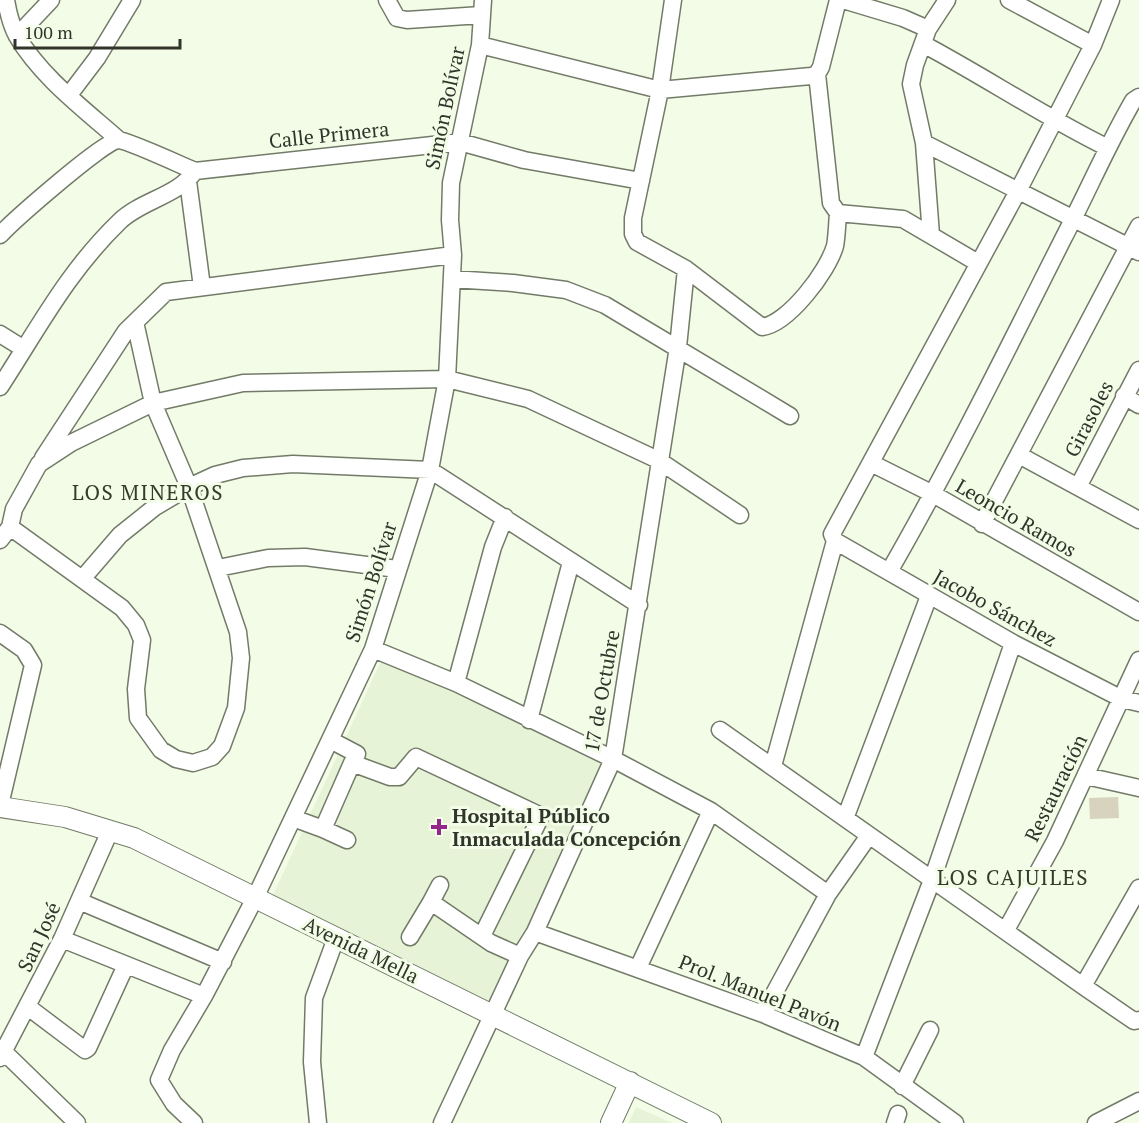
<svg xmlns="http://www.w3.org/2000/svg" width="1139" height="1123" viewBox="0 0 1139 1123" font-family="'PT Serif',serif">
<rect width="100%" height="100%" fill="#f3fce6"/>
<path fill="#e6f3d6" d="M 382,659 L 605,760 L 492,1004 L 273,895 Z
M 636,1107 L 672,1123 L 629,1123 Z"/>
<path fill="#d8d3bd" d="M 1118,797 L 1119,818 L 1090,819 L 1089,798 Z"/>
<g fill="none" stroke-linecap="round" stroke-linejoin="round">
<defs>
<path id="minor" d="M 6,0 C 8,12 11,25 17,36 C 41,77 84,109 119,140
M 387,0 L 397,18 L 407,20 L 481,15
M 673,0 L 660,90 L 633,218 L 633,234 L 637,242 L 686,269 L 762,327 C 788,324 828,271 835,246 C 837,236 837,224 838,213
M 843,0 L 903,18 L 928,29
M 1009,0 L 1093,45
M 17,36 L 51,0
M 923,44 C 985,77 1043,116 1106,147
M 480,45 L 660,90 L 811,76 L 817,74 L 821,67 L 838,0
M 817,74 L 831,203 L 838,213 L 903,219 L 978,263
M 69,95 L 97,58 L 132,0
M 924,143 L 1139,252
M 188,181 L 202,287
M 0,235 C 14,220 105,140 118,140 C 127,140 183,166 195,171
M 931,235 L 924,143 L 911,84 L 915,65 L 928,29 L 947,0
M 452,279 L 513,283 L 566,290 L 605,305 L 790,416
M 0,334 L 24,349
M 0,387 C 39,327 68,271 120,221 C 142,200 178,196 195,171 L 460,142 L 524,160 L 641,181
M 1124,396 L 1139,405
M 1019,455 L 1139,520
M 43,458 L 126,331 L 166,292 L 453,255
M 871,463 L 933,494 L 1139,612
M 1078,487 L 1139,370
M 982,524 L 1139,226
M 10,527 L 122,608 L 136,625 L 142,640 L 136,689 L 138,718 L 161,750 L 176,759 L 193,763 L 212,757 L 222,746 L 236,708 L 241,658 L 238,632 L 189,487 L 153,403 L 135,322
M 0,540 L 10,527 L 14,509 L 39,464 L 71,443 L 153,403 L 243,383 L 447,379 L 528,399 L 658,460 L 740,515
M 835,541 L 1013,643 L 1122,699 L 1139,703
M 218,568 L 268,558 L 305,557 L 397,569
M 890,570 C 952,462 1007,350 1063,239 C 1087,193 1107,146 1133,101 L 1139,97
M 82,579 L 120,535 L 155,507 L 189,487 L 215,475 L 243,468 L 293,464 L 430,470 L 639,605
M 0,633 L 24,650 L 33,665 L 0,805
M 373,649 L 456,683 L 613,759 L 711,811 L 828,894
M 456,683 L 493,547 L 505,517
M 529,720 L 571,562
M 720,730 L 1083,986 L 1134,1021 L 1139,1020
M 338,744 L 357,754 L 352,763
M 773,766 L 835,541 L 832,534 L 1018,191 L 1093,45 L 1111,0
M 1086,776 L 1139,788
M 846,816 L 929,596
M 293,818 L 323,829 L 352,763 L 390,777 L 399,777 L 416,757 L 537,814 L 540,818 L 482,936
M 323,829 L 347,840
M 440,885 L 431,902 L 491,943 L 520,956
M 79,901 L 223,962
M 1006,930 L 1055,841 L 1139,660
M 535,932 L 763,1014 L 864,1057 L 955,1123
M 410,937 L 431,902
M 62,939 L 204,996
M 638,968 L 711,811
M 1083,986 L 1139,888
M 28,1007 L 85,1050 L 88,1048 L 126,965
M 763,1014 L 828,894 L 868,837
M 0,1048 L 77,1123
M 864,1057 L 932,880 L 1013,643
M 0,1058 L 62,939 L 110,831
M 902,1086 L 930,1030
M 194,1123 L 174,1104 L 159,1080 L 172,1050 L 204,996 L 255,898 L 373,649 L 430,470 L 447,379 L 453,255 L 450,220 L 451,183 L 480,45 L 483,0
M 318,1123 L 312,1062 L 314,998 L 336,938
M 442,1123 L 520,956 L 535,932 L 613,759 L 678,347 L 686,269
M 895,1123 L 898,1114
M 1096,1123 L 1139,1101"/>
<path id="major" d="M 0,807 L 65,817 L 134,838 L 711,1123
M 611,1123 L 630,1082"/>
</defs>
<use href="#minor" stroke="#727b68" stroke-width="19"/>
<use href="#major" stroke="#727b68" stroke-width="22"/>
<use href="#minor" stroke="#fff" stroke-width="16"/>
<use href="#major" stroke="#fff" stroke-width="20"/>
</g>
<path fill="#932789" stroke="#f3fce6" stroke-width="2" d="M436 818h6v6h6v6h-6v6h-6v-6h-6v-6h6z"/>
<g text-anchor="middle" stroke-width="6" stroke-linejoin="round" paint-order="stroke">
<g font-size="20" fill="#30342b" stroke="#f3fce6">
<text transform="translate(445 108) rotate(-78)" y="7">Simón Bolívar</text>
<text transform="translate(329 135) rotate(-6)" y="7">Calle Primera</text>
<text transform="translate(1089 419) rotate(-63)" y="7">Girasoles</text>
<text transform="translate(1016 518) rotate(30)" y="7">Leoncio Ramos</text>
<text transform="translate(371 582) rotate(-72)" y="7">Simón Bolívar</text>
<text transform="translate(995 608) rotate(29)" y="7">Jacobo Sánchez</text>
<text transform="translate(602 691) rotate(-80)" y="7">17 de Octubre</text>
<text transform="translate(1056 788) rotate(-64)" y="7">Restauración</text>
<text transform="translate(39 937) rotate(-65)" y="7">San José</text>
<text transform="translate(361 950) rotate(26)" y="7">Avenida Mella</text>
<text transform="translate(760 993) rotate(22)" y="7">Prol. Manuel Pavón</text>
</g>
<g font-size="20" font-weight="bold" fill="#30342b" stroke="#f3fce6" text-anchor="start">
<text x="452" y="823">Hospital Público<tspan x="452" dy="23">Inmaculada Concepción</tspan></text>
</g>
<g font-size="21" letter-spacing="1.5" fill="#353c2b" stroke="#f3fce6">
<text x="148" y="500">LOS MINEROS</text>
<text x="1013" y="885">LOS CAJUILES</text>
</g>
</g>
<path d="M15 39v9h165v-9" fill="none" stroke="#30342b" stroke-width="3"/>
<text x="24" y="39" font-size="18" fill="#30342b" stroke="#f3fce6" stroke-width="4.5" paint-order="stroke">100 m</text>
</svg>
